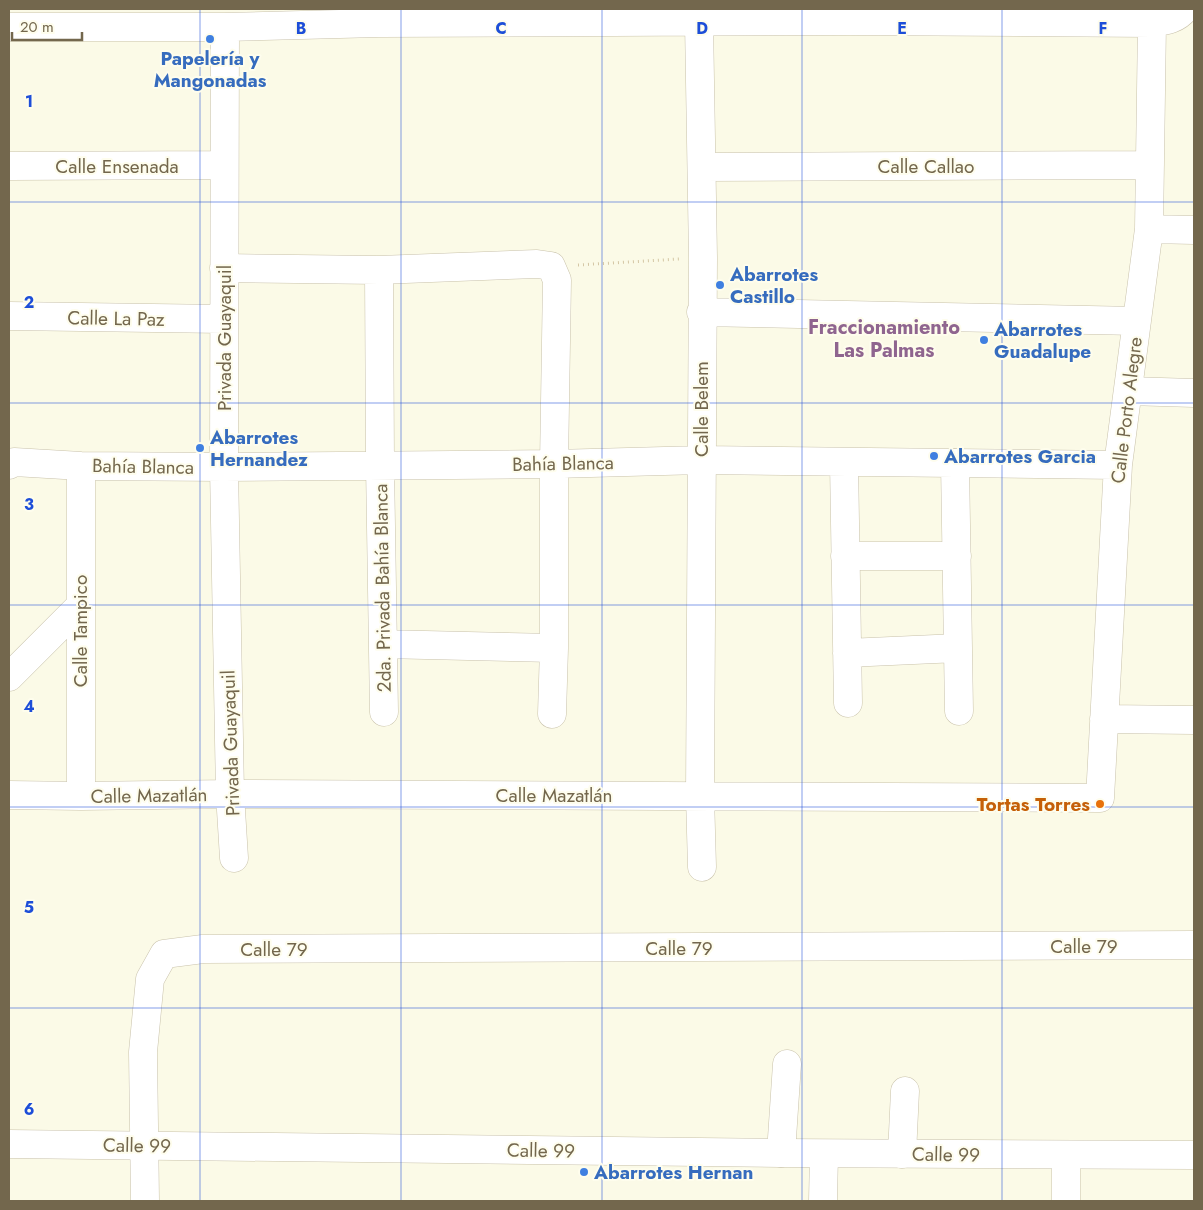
<svg xmlns="http://www.w3.org/2000/svg" width="1203" height="1210" viewBox="0 0 1203 1210" font-family="Jost,sans-serif">
<rect width="100%" height="100%" fill="#fbfae7"/>
<g fill="none" stroke-linecap="round" stroke-linejoin="round">
<defs>
<path id="minor" d="M 699,22 L 703,258 L 700,796 L 702,867
M 9,27 L 225,27 L 378,23 L 850,21 L 1152,23 C 1165,21 1176,20 1185,9
M 225,27 L 224,467 L 230,794 L 234,858
M 9,166 L 224,165
M 702,167 L 1150,165
M 1149,229 L 1194,230
M 224,268 L 379,270 L 537,264 L 551,266 L 557,280 L 554,464 L 554,648 L 552,714
M 379,270 L 380,465 L 384,712
M 701,312 L 1137,321
M 9,316 L 224,319
M 1128,391 L 1194,393
M 844,462 L 848,703
M 955,463 L 959,711
M 9,465 L 14,462 L 81,466 L 224,467 L 554,464 L 701,460 L 1118,465
M 81,466 L 81,796
M 845,556 L 957,556
M 383,644 L 554,648
M 847,653 L 958,648
M 9,677 L 80,606
M 1104,719 L 1194,720
M 9,795 L 81,796 L 230,794 L 1100,798 L 1118,465 L 1149,229 L 1152,23
M 781,1153 L 787,1064
M 902,1154 L 905,1091
M 145,1201 L 143,1052 L 150,979 L 164,954 L 203,949 L 1194,945
M 823,1201 L 824,1154
M 1066,1201 L 1066,1155"/>
<path id="tertiary" d="M 9,1144 L 781,1153 L 1194,1155"/>
</defs>
<use href="#minor" stroke="#c9c2ab" stroke-width="29"/>
<use href="#tertiary" stroke="#c9c2ab" stroke-width="29"/>
<path stroke="#d4c6a4" stroke-width="3" stroke-dasharray="1 4" stroke-linecap="butt" d="M 578,265 L 679,259"/>
<use href="#minor" stroke="#fff" stroke-width="28"/>
<use href="#tertiary" stroke="#fff" stroke-width="28"/>
</g>
<path fill="none" stroke="#1d4ed8" stroke-width="1" stroke-opacity="0.55" d="M 200,9 L 200,1201M 401,9 L 401,1201M 602,9 L 602,1201M 802,9 L 802,1201M 1002,9 L 1002,1201M 9,202 L 1194,202M 9,403 L 1194,403M 9,605 L 1194,605M 9,807 L 1194,807M 9,1008 L 1194,1008"/>
<g fill="#3f7fe0" stroke="#fefded" stroke-width="2">
<circle cx="210" cy="39" r="5"/>
<circle cx="720" cy="285" r="5"/>
<circle cx="984" cy="340" r="5"/>
<circle cx="200" cy="448" r="5"/>
<circle cx="934" cy="456" r="5"/>
<circle cx="584" cy="1172" r="5"/>
</g>
<circle fill="#e8710a" stroke="#fefded" stroke-width="2" cx="1100" cy="804" r="5"/>
<g text-anchor="middle" stroke-width="4" stroke-linejoin="round" paint-order="stroke">
<g font-size="19" font-weight="bold" fill="#366cbe" stroke="#fefded" text-anchor="start">
<text x="210" y="65" text-anchor="middle">Papelería y<tspan x="210" dy="22">Mangonadas</tspan></text>
<text x="730" y="281">Abarrotes<tspan x="730" dy="22">Castillo</tspan></text>
<text x="994" y="336">Abarrotes<tspan x="994" dy="22">Guadalupe</tspan></text>
<text x="210" y="444">Abarrotes<tspan x="210" dy="22">Hernandez</tspan></text>
<text x="944" y="463">Abarrotes Garcia</text>
<text x="594" y="1179">Abarrotes Hernan</text>
</g>
<g font-size="19" fill="#73674d" stroke="#fefded">
<text x="117" y="173">Calle Ensenada</text>
<text x="926" y="173">Calle Callao</text>
<text transform="translate(116 318) rotate(1)" y="7">Calle La Paz</text>
<text transform="translate(224 338) rotate(-90)" y="7">Privada Guayaquil</text>
<text transform="translate(701 409) rotate(-90)" y="7">Calle Belem</text>
<text transform="translate(1126 410) rotate(-83)" y="7">Calle Porto Alegre</text>
<text transform="translate(563 463) rotate(-1)" y="7">Bahía Blanca</text>
<text transform="translate(143 466) rotate(1)" y="7">Bahía Blanca</text>
<text transform="translate(382 588) rotate(-91)" y="7">2da. Privada Bahía Blanca</text>
<text transform="translate(80 631) rotate(-90)" y="7">Calle Tampico</text>
<text transform="translate(230 743) rotate(-92)" y="7">Privada Guayaquil</text>
<text transform="translate(149 795) rotate(-1)" y="7">Calle Mazatlán</text>
<text x="554" y="802">Calle Mazatlán</text>
<text x="1084" y="953">Calle 79</text>
<text x="679" y="955">Calle 79</text>
<text x="274" y="956">Calle 79</text>
<text transform="translate(137 1145) rotate(1)" y="7">Calle 99</text>
<text transform="translate(541 1150) rotate(1)" y="7">Calle 99</text>
<text transform="translate(946 1154) rotate(1)" y="7">Calle 99</text>
</g>
<g font-size="19" font-weight="bold" fill="#c56008" stroke="#fefded" text-anchor="end">
<text x="1090" y="811">Tortas Torres</text>
</g>
<g font-size="20" font-weight="bold" fill="#8f658f" stroke="#fefded">
<text x="884" y="334">Fraccionamiento<tspan x="884" dy="23">Las Palmas</tspan></text>
</g>
</g>
<g font-size="16" text-anchor="middle" font-weight="bold" fill="#1d4ed8" stroke="#fefded" stroke-width="4" stroke-linejoin="round" paint-order="stroke">
<text x="301" y="34">B</text>
<text x="501" y="34">C</text>
<text x="702" y="34">D</text>
<text x="902" y="34">E</text>
<text x="1103" y="34">F</text>
<text x="29" y="107">1</text>
<text x="29" y="308">2</text>
<text x="29" y="510">3</text>
<text x="29" y="712">4</text>
<text x="29" y="913">5</text>
<text x="29" y="1115">6</text>
</g>
<rect width="1203" height="1210" fill="none" stroke="#73674d" stroke-width="20"/>
<path d="M12 32v8h70v-8" fill="none" stroke="#73674d" stroke-width="2.5"/>
<text x="20" y="32" font-size="15" fill="#73674d" stroke="#fefded" stroke-width="4" paint-order="stroke">20 m</text>
</svg>
